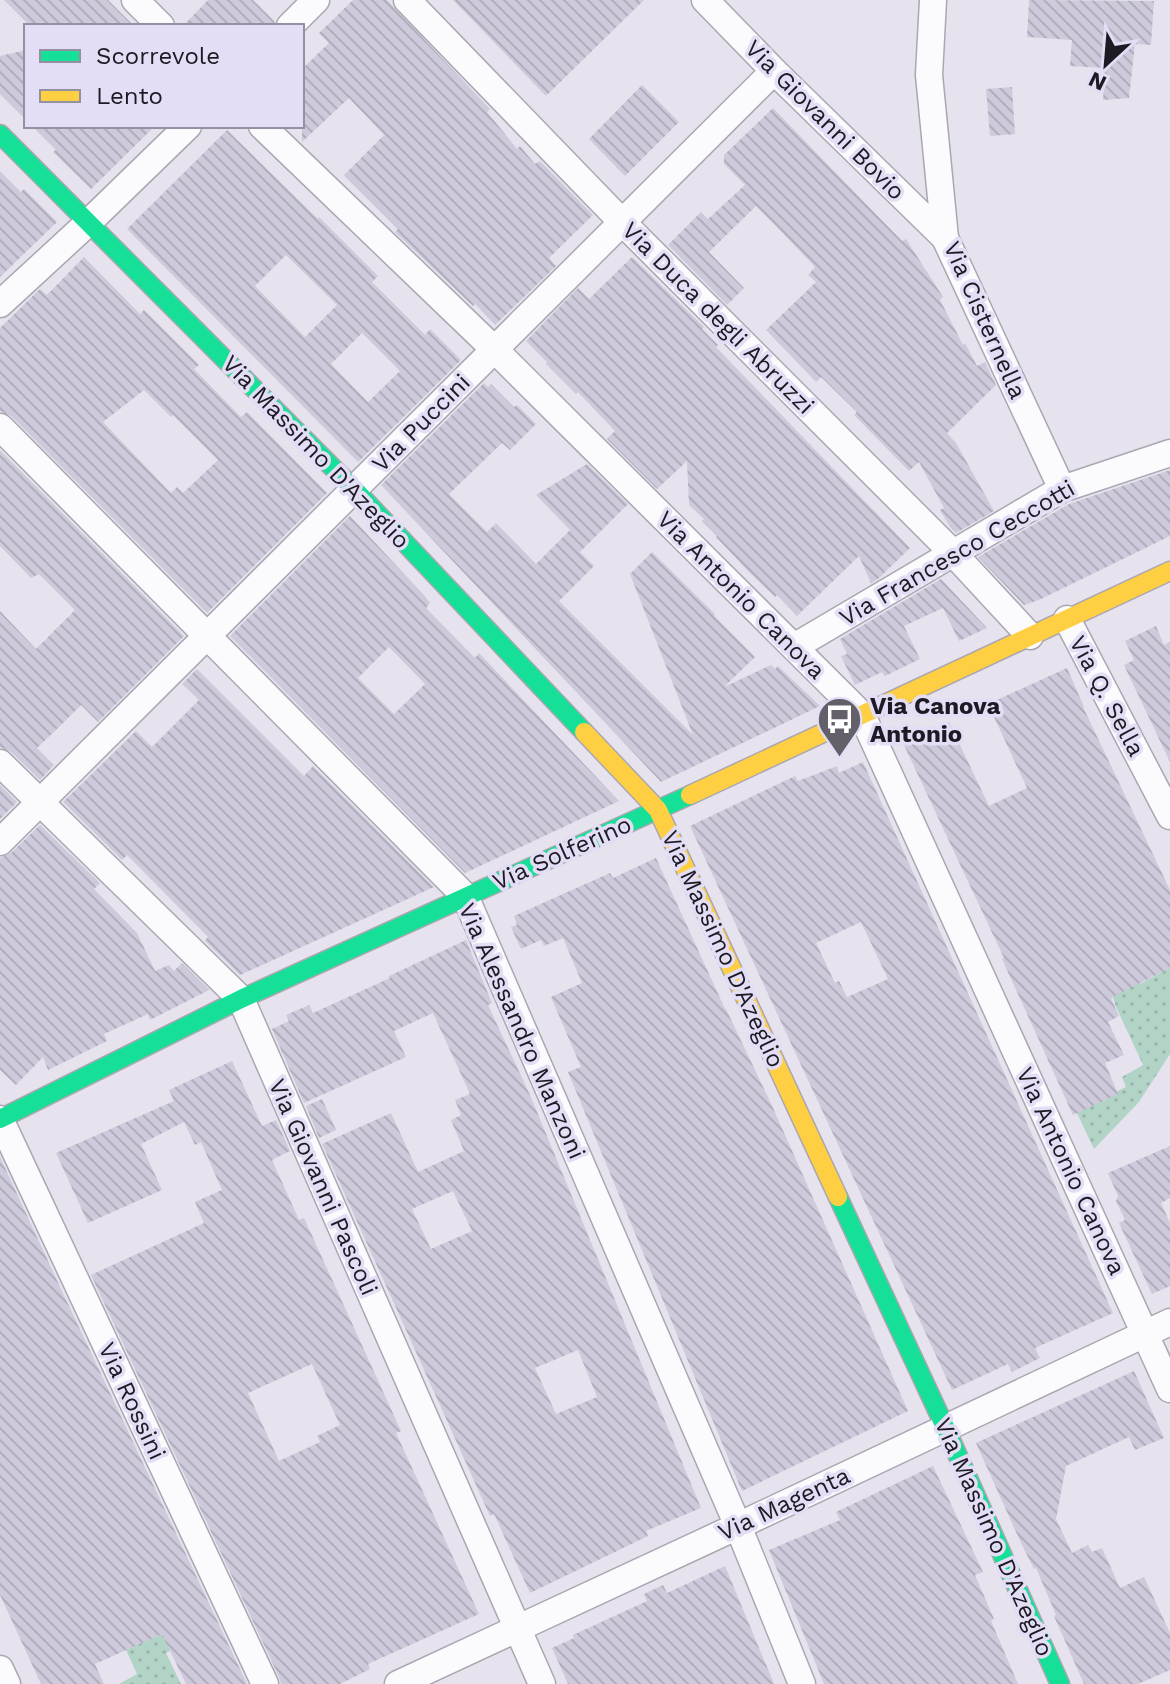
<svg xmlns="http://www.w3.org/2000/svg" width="1170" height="1684" viewBox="0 0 1170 1684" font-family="'Work Sans',sans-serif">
<defs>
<pattern id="grass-dots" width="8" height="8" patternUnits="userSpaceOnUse" patternTransform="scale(2)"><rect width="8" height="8" fill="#b2d4c7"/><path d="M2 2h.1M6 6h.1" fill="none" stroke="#99b5ab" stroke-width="1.8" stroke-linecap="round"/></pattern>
<pattern id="building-back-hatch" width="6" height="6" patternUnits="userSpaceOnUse" patternTransform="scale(2)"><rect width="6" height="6" fill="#cecadb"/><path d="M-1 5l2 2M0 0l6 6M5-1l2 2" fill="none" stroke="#b0adbc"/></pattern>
</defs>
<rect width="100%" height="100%" fill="#e6e3ef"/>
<path fill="url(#grass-dots)" d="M 1170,968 L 1170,1054 L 1139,1102 L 1094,1149 L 1076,1111 L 1126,1087 L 1122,1077 L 1143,1065 L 1117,1009 L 1103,970 L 1140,984 Z
M 208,1602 L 218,1628 L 166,1653 L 181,1684 L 119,1684 L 137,1674 L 122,1641 Z"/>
<path fill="url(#building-back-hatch)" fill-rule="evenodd" d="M 4,0 L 108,0 L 134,26 L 30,26 Z
M 208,0 L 253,0 L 275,22 L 274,26 L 183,26 Z
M 353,0 L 387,0 L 490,109 L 487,112 L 517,149 L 520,146 L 535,164 L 540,161 L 593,215 L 549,258 L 556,266 L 495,325 L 475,304 L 473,306 L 395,232 L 398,229 L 344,175 L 384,135 L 349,98 L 302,142 L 302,69 L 329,43 L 319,33 Z
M 453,0 L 644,0 L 546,96 Z
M 1029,0 L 1154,1 L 1151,45 L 1135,44 L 1129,98 L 1103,100 L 1105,68 L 1070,66 L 1072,40 L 1027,37 Z
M 26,50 L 26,120 L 0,94 L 0,56 Z
M 642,85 L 679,122 L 625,176 L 589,139 Z
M 1012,87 L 1015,134 L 990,136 L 986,89 Z
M 773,108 L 902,241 L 906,239 L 943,297 L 940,300 L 963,345 L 965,343 L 977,366 L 985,362 L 995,383 L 996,385 L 947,433 L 956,443 L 994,511 L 956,533 L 950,527 L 940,510 L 944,508 L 919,462 L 909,471 L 854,415 L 857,412 L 821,377 L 816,382 L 766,330 L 816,282 L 808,275 L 815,267 L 773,223 L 756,206 L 709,252 L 744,288 L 727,305 L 668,245 L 701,212 L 708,219 L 745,185 L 724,164 L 724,155 Z
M 32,126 L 155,126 L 91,189 L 53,152 L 56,150 Z
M 227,130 L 318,219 L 319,217 L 378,276 L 372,282 L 425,335 L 430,329 L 461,360 L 358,462 L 127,229 ZM 286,255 L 337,305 L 305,337 L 255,286 ZM 362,333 L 400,371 L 368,402 L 331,364 Z
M 0,171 L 21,192 L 24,189 L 57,222 L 0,277 Z
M 84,257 L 140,314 L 144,310 L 199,365 L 194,369 L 241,417 L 247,412 L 327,493 L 207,613 L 11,416 L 0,411 L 0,328 L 40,289 L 47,295 ZM 144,390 L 171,417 L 173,415 L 218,460 L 183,493 L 177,487 L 171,493 L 103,422 Z
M 632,257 L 704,327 L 702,329 L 718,345 L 716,347 L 910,548 L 878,579 L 871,583 L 859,556 L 797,616 L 777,595 L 775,597 L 749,572 L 716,537 L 717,536 L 702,521 L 704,519 L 689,505 L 687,461 L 657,489 L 607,439 L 615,431 L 578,392 L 576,394 L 546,364 L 547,362 L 526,341 L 578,288 L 589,299 Z
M 484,383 L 488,387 L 491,384 L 514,407 L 517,405 L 536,424 L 510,450 L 502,443 L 449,494 L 487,532 L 496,523 L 536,564 L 570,530 L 536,495 L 587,464 L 628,504 L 580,552 L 594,566 L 559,601 L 693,735 L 630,574 L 652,552 L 715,614 L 714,616 L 755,657 L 724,687 L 771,665 L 775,669 L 778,666 L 820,706 L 661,782 L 381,485 Z
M 0,450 L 184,636 L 98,722 L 81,705 L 55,731 L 37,748 L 54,765 L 40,780 L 11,752 L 0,747 L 0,611 L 36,649 L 75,610 L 39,574 L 31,578 L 0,546 Z
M 1170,470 L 1170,536 L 1039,600 L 1024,605 L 978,557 L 1069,504 Z
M 350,516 L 424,595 L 430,603 L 426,608 L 475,658 L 479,653 L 619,801 L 465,873 L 230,636 ZM 389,647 L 425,684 L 394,714 L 358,678 Z
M 941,579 L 987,628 L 959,641 L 943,608 L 904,626 L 920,659 L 885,676 L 882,672 L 855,685 L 841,656 L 847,654 L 840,639 Z
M 1156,626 L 1164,645 L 1170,642 L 1170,762 L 1124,665 L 1134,660 L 1125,641 Z
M 1067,668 L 1084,707 L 1083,707 L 1170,890 L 1170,968 L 1111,998 L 1119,1016 L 1108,1022 L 1124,1055 L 1105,1063 L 1118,1094 L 1073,1115 L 1002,959 L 1004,958 L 903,743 L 949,722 L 989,806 L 1027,788 L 988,704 Z
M 197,669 L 304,776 L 313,766 L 434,887 L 240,975 L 205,941 L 208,937 L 127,855 L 122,860 L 63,802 L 136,731 L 152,747 L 199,700 L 182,684 Z
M 863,762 L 1113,1313 L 1035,1348 L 1040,1358 L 1012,1372 L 1008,1364 L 952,1390 L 690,826 L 795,776 L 798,781 L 837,766 L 839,773 ZM 861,922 L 888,979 L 847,997 L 839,981 L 835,983 L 816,943 Z
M 0,785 L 17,802 L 0,819 Z
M 40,825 L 100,883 L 94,889 L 137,933 L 155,971 L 169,965 L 174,971 L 182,963 L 209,990 L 150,1020 L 148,1014 L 104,1034 L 107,1041 L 48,1070 L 43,1057 L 16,1085 L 0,1070 L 0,858 L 11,853 Z
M 656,858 L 725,1009 L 726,1009 L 773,1108 L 908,1411 L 742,1491 L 568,1072 L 581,1067 L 551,997 L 582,983 L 563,938 L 544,946 L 541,940 L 521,949 L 511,927 L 517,925 L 514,916 L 610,873 L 613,878 Z
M 466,940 L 492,1003 L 488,1005 L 530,1095 L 701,1508 L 646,1531 L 648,1536 L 530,1593 L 494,1514 L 490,1516 L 322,1144 L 391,1113 L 418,1172 L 464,1151 L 451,1120 L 461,1115 L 455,1100 L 470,1094 L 433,1013 L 394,1031 L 406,1057 L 304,1103 L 272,1029 L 289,1021 L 286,1015 L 309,1005 L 313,1013 L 390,978 L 389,976 ZM 453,1191 L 472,1231 L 431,1249 L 412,1209 ZM 578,1350 L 597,1397 L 556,1414 L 535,1368 Z
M 232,1061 L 262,1126 L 276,1120 L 290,1151 L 272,1160 L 299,1220 L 304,1218 L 401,1431 L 396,1433 L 479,1614 L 368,1664 L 370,1669 L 340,1684 L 281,1684 L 279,1677 L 91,1275 L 204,1223 L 195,1202 L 222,1190 L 201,1142 L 195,1145 L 184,1122 L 141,1144 L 162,1190 L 88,1223 L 56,1153 L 174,1101 L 169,1090 ZM 312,1364 L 340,1425 L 317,1436 L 320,1442 L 279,1461 L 248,1393 Z
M 322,1099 L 336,1130 L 319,1138 L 306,1106 Z
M 1170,1146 L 1170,1198 L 1161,1203 L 1170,1223 L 1170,1286 L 1152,1294 L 1119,1223 L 1125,1220 L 1116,1201 L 1118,1196 L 1108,1173 Z
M 0,1157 L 61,1289 L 247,1684 L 186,1684 L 162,1634 L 95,1664 L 104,1684 L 41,1684 L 0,1595 Z
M 1134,1371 L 1164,1438 L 1135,1450 L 1129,1437 L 1066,1466 L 1056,1519 L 1072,1553 L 1088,1545 L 1092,1552 L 1102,1548 L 1120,1588 L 1144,1577 L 1170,1633 L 1170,1670 L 1138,1684 L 1084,1684 L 1054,1616 L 1056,1615 L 1036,1568 L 1034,1569 L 1021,1543 L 976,1443 Z
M 933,1466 L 983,1572 L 975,1575 L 994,1619 L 991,1621 L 1018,1684 L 824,1684 L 769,1550 L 840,1520 L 836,1512 Z
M 725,1566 L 774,1684 L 568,1684 L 552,1648 L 574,1638 L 573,1635 L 647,1601 L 644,1594 L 663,1585 L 667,1593 Z"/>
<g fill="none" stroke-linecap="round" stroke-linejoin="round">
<defs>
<path id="street" d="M 135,0 L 161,26
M 407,0 L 622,222 L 953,553 L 1030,636
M 705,0 L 774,71 L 945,238
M 933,0 L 929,75 L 945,238 L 1062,489
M 290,26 L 316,0
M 262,126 L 495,350 L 862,715 L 1170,1389
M 0,304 L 89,222 L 188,126
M 0,427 L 465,896 L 738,1526 L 802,1684
M 1067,619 L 1170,816
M 794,647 L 1062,489 L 1170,453
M 0,763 L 241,999 L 542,1684
M 0,842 L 774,71
M 0,1119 L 265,1684
M 0,1669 L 7,1684
M 398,1684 L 738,1526 L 1170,1322"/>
<path id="fast" d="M 0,134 L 355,490 L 584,732
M 0,1119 L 241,999 L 690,795
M 838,1197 L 945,1427 L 1060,1684"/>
<path id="slow" d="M 584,732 L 658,810 L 838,1197
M 690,795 L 1170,571"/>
</defs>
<use href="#street" stroke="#aaa7b1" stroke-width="29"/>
<use href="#fast" stroke="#aaa7b1" stroke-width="21"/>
<use href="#slow" stroke="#aaa7b1" stroke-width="21"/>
<use href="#street" stroke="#fbfbfd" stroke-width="26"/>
<use href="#fast" stroke="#16e098" stroke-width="18"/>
<use href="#slow" stroke="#ffcf43" stroke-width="18"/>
</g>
<defs>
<symbol id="bus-pin" viewBox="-11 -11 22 30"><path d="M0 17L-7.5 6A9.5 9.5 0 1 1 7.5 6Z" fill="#63606a" stroke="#e3ddf5"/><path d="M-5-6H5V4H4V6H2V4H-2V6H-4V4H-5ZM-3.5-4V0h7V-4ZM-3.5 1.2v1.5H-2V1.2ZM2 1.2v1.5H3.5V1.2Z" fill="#fff"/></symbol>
</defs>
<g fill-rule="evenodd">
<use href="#bus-pin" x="814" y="694" width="51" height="69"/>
</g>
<g text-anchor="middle" stroke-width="7" stroke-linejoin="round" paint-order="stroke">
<g font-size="24" fill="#1d1a23" stroke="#e3ddf5">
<text transform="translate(825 120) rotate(45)" y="8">Via Giovanni Bovio</text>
<text transform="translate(718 318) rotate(45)" y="8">Via Duca degli Abruzzi</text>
<text transform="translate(985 320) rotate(66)" y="8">Via Cisternella</text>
<text transform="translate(421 423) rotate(-45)" y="8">Via Puccini</text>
<text transform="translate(316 452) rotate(46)" y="8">Via Massimo D'Azeglio</text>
<text transform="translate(957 553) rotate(-30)" y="8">Via Francesco Ceccotti</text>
<text transform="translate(741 595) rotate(45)" y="8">Via Antonio Canova</text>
<text transform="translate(1107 696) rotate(62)" y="8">Via Q. Sella</text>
<text transform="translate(562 853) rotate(-24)" y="8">Via Solferino</text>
<text transform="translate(723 949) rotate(65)" y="8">Via Massimo D'Azeglio</text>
<text transform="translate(522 1031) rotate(66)" y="8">Via Alessandro Manzoni</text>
<text transform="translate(1071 1171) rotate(65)" y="8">Via Antonio Canova</text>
<text transform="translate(323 1187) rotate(66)" y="8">Via Giovanni Pascoli</text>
<text transform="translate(132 1401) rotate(65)" y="8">Via Rossini</text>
<text transform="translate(784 1504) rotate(-25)" y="8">Via Magenta</text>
<text transform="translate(994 1537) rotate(66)" y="8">Via Massimo D'Azeglio</text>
</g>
<g font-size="24" font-weight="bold" fill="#1d1a23" stroke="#e3ddf5" text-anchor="start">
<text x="870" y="714">Via Canova<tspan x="870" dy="28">Antonio</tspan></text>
</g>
</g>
<rect x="24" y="24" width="280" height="104" fill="#e3ddf5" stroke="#948fa1" stroke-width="2"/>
<rect x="40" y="50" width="40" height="12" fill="#16e098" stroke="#948fa1" stroke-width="2"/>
<text x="96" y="64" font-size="24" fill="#1d1a23">Scorrevole</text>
<rect x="40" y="90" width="40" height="12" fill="#ffcf43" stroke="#948fa1" stroke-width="2"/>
<text x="96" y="104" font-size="24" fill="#1d1a23">Lento</text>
<g transform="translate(1106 64) rotate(206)" stroke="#e3ddf5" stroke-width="6" paint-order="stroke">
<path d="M0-6L14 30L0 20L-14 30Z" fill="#1d1a23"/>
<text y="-12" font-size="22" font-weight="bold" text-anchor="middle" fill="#1d1a23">N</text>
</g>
</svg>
